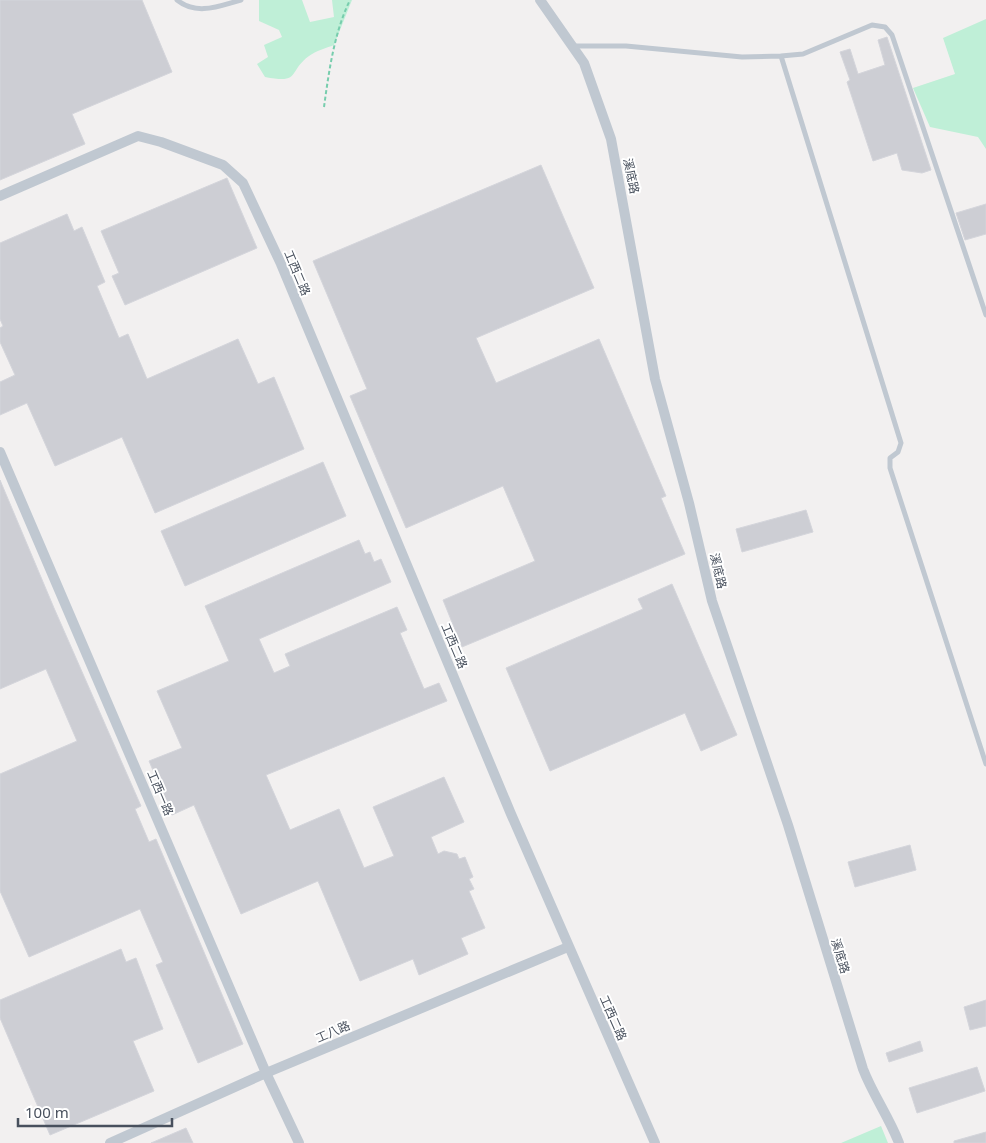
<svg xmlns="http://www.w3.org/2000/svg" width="986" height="1143" viewBox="0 0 986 1143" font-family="'Noto Sans','Noto Sans TC',sans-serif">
<rect width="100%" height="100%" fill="#f2f0f0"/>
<path fill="#bfefd7" d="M 259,0 L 302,0 L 310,22 L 334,17 L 332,0 L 352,0 L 334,45 C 326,48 316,51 309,56 C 287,72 302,84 265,77 L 257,64 L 268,57 L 264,45 L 282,37 L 279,30 L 259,21 Z
M 986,19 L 986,149 L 978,137 L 930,127 L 913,88 L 955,74 L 943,38 Z
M 881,1126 L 888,1143 L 841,1143 Z"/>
<path fill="#cdced4" stroke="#d4d5db" d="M 0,0 L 142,0 L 172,72 L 72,114 L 85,144 L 0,180 Z
M 887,37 L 931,170 L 922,173 L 902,170 L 897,153 L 873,161 L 847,82 L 850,80 L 840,52 L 850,49 L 858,74 L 885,65 L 878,40 Z
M 541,165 L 594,288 L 476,338 L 496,383 L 599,339 L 666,496 L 661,498 L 685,554 L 462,647 L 443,600 L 535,561 L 503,486 L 406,528 L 350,396 L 367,389 L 313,261 Z
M 227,178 L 257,248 L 125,305 L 112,276 L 119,273 L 101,231 Z
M 986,204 L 986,234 L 965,240 L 956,213 Z
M 67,214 L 74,231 L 82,227 L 105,282 L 97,286 L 119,338 L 128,334 L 147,379 L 238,339 L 258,384 L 274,377 L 304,449 L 155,513 L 122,437 L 55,466 L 27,403 L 0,415 L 0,382 L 15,375 L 0,342 L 0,328 L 3,326 L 0,319 L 0,243 Z
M 323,462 L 346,516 L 185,586 L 161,531 Z
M 0,480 L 54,608 L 141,806 L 135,809 L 149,842 L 156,839 L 243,1044 L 198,1063 L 156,965 L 163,962 L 140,909 L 29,957 L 0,891 L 0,774 L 77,741 L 46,669 L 0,689 Z
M 806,510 L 813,532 L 742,552 L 736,529 Z
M 359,540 L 365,554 L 370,552 L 374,562 L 381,559 L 391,582 L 259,639 L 274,673 L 290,666 L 285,654 L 397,607 L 407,630 L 400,633 L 424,689 L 439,683 L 447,701 L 266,775 L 290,830 L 339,809 L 364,868 L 394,856 L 373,807 L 444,777 L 464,822 L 431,837 L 438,854 L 444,851 L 457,854 L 459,859 L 465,857 L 473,877 L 469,879 L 474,889 L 469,891 L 485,928 L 461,938 L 468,954 L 419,975 L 413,959 L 360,981 L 318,881 L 241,914 L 194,805 L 172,815 L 149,761 L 182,748 L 157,691 L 229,661 L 205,606 Z
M 672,584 L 737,735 L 701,751 L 685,713 L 550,771 L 506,668 L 643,609 L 638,599 Z
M 910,845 L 916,870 L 855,887 L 848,862 Z
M 121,949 L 126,962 L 136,958 L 163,1029 L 133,1041 L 154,1091 L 50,1135 L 0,1018 L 0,1000 Z
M 986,1000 L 986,1026 L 970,1030 L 964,1007 Z
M 920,1041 L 923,1051 L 889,1062 L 886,1053 Z
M 977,1067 L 985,1091 L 917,1113 L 909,1088 Z
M 186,1128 L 193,1143 L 151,1143 Z
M 986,1132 L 986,1143 L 954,1143 L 954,1141 Z"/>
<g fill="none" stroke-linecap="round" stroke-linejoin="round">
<path stroke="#77cdad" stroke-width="2" stroke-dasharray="4 2.5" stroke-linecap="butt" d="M 324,107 C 329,71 334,33 350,0"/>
<path stroke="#c0c8d1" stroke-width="5" d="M 177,0 C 197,16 219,6 241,0
M 574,46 L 626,46 L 742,57 L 781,56 L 901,443 L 898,452 L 890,458 L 890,468 L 986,764
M 781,56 L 803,54 L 872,25 L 885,27 L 892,35 L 986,315"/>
<path stroke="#c0c8d1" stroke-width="10" d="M 540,0 L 584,63 L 611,139 L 655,379 L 689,503 L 712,601 L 788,825 L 863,1069 C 873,1095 889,1117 899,1143
M 0,196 L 138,136 L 161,142 L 223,165 L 243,183 L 281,264 L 511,814 L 655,1143
M 0,452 L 266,1073 L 299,1143
M 110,1143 L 266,1073 L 568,947"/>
</g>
<g text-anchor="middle" stroke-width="4" stroke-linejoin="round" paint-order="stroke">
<g font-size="12" fill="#48505d" stroke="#fff">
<text transform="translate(631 176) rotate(78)" y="4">溪底路</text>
<text transform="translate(297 273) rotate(67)" y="4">工西二路</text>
<text transform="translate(718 571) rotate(77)" y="4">溪底路</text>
<text transform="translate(454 646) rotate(67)" y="4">工西二路</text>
<text transform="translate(160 793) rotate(67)" y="4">工西一路</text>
<text transform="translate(840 956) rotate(73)" y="4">溪底路</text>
<text transform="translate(613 1018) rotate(66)" y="4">工西二路</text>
<text transform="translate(333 1032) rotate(-23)" y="4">工八路</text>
</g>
</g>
<path d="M18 1118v8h154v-8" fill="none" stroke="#48505d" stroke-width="2.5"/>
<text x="25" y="1118" font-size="15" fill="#48505d" stroke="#ffffff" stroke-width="4" paint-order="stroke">100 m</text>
</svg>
